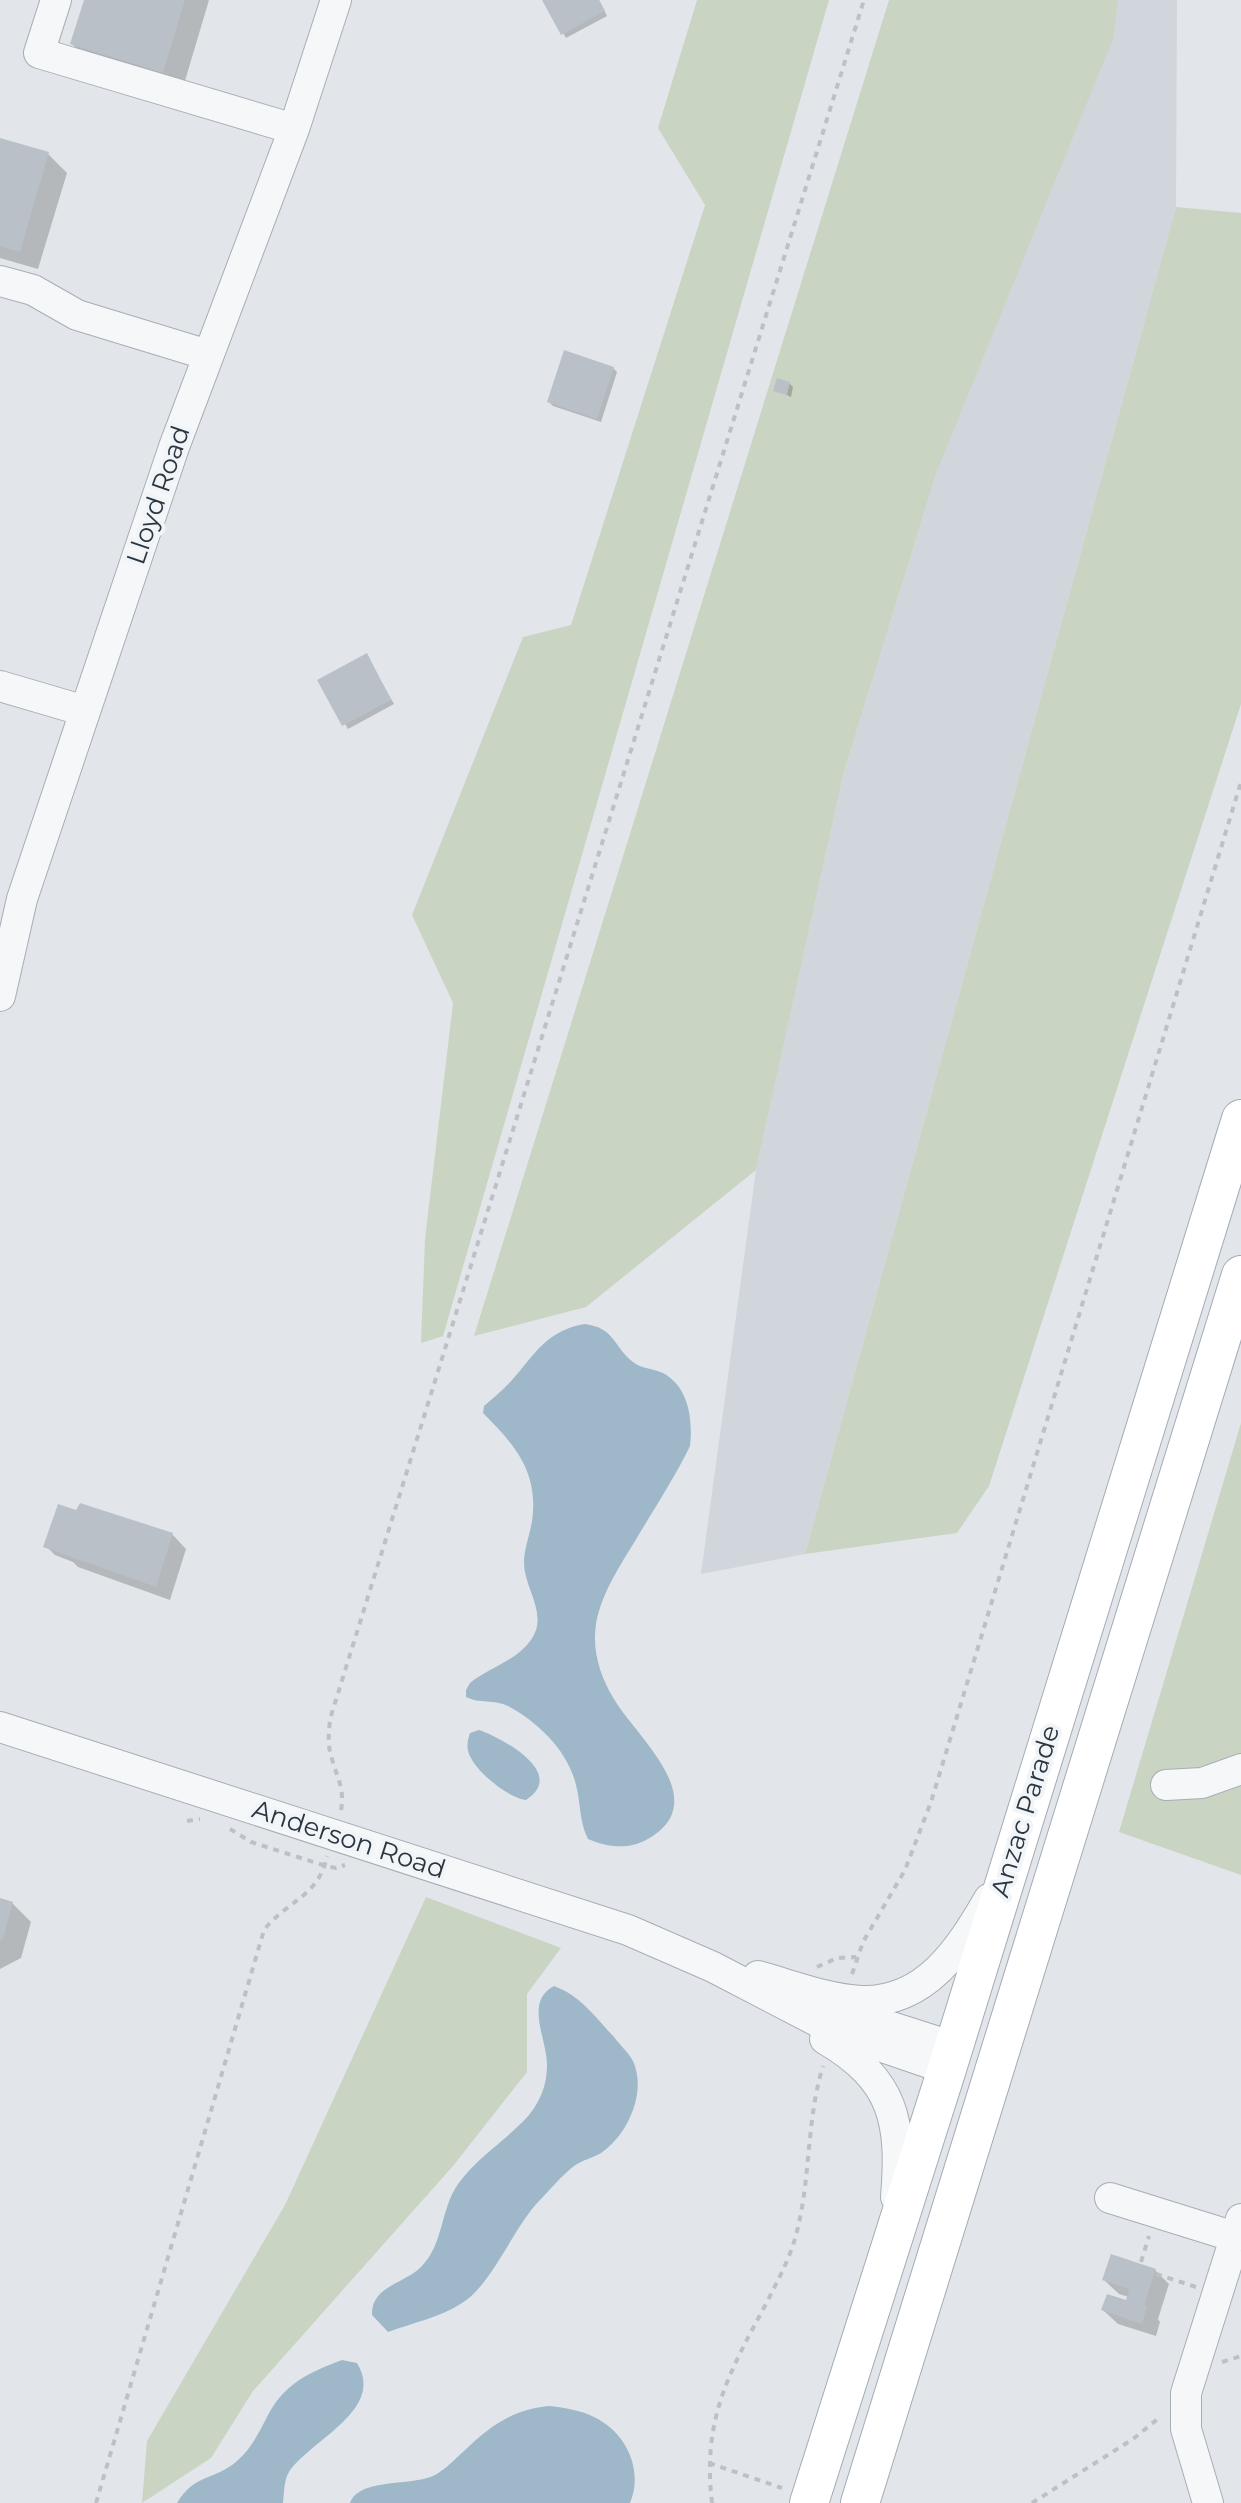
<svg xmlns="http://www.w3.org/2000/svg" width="1241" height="2503" viewBox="0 0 1241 2503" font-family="Montserrat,sans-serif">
<rect width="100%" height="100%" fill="#e2e6ea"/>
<path fill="#d0d6dc" d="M 1038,0 L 1177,0 L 1176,207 L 805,1554 L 701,1574 L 756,1170 L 844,772 L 937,471 Z"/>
<path fill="#cad4c3" d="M 697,0 L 829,0 L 443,1336 L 421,1343 L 425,1239 L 453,1003 L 412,915 L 523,637 L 571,625 L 705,205 L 658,128 Z
M 889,0 L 1118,0 L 1113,39 L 937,471 L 844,772 L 756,1170 L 586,1307 L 474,1336 Z
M 1176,207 L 1241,213 L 1241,704 L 989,1486 L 957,1533 L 805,1554 Z
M 1241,1423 L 1241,1875 L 1119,1832 Z
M 426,1897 L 561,1948 L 527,1994 L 527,2072 L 453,2166 L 253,2391 L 211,2458 L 142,2503 L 147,2441 L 285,2205 Z"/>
<path fill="#9eb8ca" d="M 585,1324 C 615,1328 613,1346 633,1362 C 641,1369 653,1368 663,1373 C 689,1387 693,1420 690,1446 C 676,1475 658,1503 641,1531 C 624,1560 602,1590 596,1624 C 592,1651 600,1676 614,1699 C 637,1738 716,1802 646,1840 C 628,1850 606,1847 588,1839 C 579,1821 581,1804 576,1785 C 568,1751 538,1722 508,1706 C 495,1699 479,1704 466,1697 L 466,1690 L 470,1683 C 491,1666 526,1658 536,1630 C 543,1608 524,1585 524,1563 C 524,1549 530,1534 532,1521 C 539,1472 515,1445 483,1413 L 484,1406 C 493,1398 503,1390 512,1380 C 535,1354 547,1330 585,1324 Z
M 479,1730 C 502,1738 568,1773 526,1800 C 510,1799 478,1773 471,1758 C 466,1750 467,1742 470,1733 Z
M 554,1986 C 581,1996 595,2017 614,2037 C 620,2045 628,2052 633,2061 C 647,2092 628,2135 601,2153 C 593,2158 582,2160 574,2166 C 561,2176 550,2190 539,2201 C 513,2228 492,2285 462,2303 C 441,2317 412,2323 388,2332 L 372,2315 C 371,2286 404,2284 421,2267 C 444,2244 440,2210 458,2184 C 477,2157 507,2140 529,2115 C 541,2100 547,2084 547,2065 C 547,2038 524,2002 554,1986 Z
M 342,2360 L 357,2363 C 386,2410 310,2440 289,2472 C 284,2480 284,2493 283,2503 L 177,2503 C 195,2473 214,2481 237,2461 C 252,2448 259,2432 268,2415 C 285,2383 310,2372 342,2360 Z
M 550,2406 C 565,2408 580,2410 594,2417 C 626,2432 644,2470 630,2503 L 350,2503 C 360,2477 412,2487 435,2475 C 446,2469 455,2459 464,2451 C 490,2426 513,2409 550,2406 Z"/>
<path fill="#0003" d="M 86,0 L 209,0 L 182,91 L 91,62 L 72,44 Z
M 544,0 L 599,0 L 607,16 L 566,38 Z
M 0,140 L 48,154 L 67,173 L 38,269 L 0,258 Z
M 613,368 L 617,372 L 601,422 L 553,406 L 549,402 Z
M 789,383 L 793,387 L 791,397 L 776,390 Z
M 367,656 L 394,704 L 348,729 L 320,681 Z
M 172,1534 L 186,1549 L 170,1600 L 78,1567 L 73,1562 L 55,1555 L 46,1546 Z
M 0,1900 L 12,1903 L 31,1922 L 21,1958 L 0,1969 Z
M 1155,2270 L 1169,2284 L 1158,2319 L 1160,2322 L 1156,2336 L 1118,2324 L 1103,2310 L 1127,2302 L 1129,2297 L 1119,2294 L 1104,2280 Z"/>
<path fill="#b9c0c7" d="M 84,0 L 185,0 L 163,73 L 70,44 Z
M 542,0 L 599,0 L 605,11 L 561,35 Z
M 0,138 L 49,152 L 20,252 L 0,246 Z
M 564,350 L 614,367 L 597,419 L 547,402 Z
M 777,378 L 790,382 L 787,395 L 773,391 Z
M 367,653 L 391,700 L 342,726 L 317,680 Z
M 80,1503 L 173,1533 L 156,1587 L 43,1547 L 58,1504 L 76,1510 Z
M 0,1898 L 13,1902 L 3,1939 L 0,1940 Z
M 1111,2254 L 1156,2269 L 1144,2305 L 1147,2306 L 1142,2324 L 1101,2310 L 1107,2294 L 1126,2300 L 1129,2289 L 1102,2280 Z"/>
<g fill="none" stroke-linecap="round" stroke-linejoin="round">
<defs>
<path id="minor" d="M 56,0 L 39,53 L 294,129
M 0,281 L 33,290 L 77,315 L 208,355
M 0,686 L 85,711
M 0,996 L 22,899 L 174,447 L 294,129 L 336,0
M 0,1727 L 628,1930 L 713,1967 L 836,2031 L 947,2069
M 1166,1785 L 1202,1783 L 1241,1769
M 758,1976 C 791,1985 826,1999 861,2001 C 926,2003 960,1949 989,1899
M 832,2008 L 954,2047
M 825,2039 C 895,2080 902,2122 896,2197
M 1110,2198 L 1235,2237
M 1208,2503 L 1186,2429 L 1186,2393 L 1241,2219"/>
<path id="major" d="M 809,2503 L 947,2069 L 1241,1119
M 860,2503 L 1241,1275"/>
</defs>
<use href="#minor" stroke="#a7aeb4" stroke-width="32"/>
<use href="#major" stroke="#a2acb6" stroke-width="40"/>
<path stroke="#bcc1c6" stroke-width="4" stroke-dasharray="6 6" stroke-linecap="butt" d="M 341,1810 C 345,1789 337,1778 332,1759 C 327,1745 329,1733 330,1719 L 864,0
M 187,1821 L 200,1819
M 230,1829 L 251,1842 L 326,1866 L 336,1868 L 345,1865
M 817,1967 L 837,1958 L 856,1957
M 852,1974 L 863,1942 L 905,1870 L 931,1802 L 1241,782
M 1141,2262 L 1149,2236
M 1156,2274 L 1196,2287
M 1222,2362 L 1241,2356
M 709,2463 L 782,2488
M 96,2503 L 264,1930 C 286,1901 319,1897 327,1856
M 712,2503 C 702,2419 729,2373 767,2302 C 778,2280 790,2258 796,2235 C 811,2180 806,2121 823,2066
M 1032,2503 L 1133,2439 L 1159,2418"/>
<use href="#minor" stroke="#f5f7f9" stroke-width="30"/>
<use href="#major" stroke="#fff" stroke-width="38"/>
</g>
<g text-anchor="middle" stroke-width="8" stroke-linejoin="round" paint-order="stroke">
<g font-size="26" fill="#2a3642" stroke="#f2f5f8">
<text transform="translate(158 495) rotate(-71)" y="9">Lloyd Road</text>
<text transform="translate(1025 1811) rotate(-73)" y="9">Anzac Parade</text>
<text transform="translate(349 1839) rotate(18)" y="9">Anderson Road</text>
</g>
</g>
</svg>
